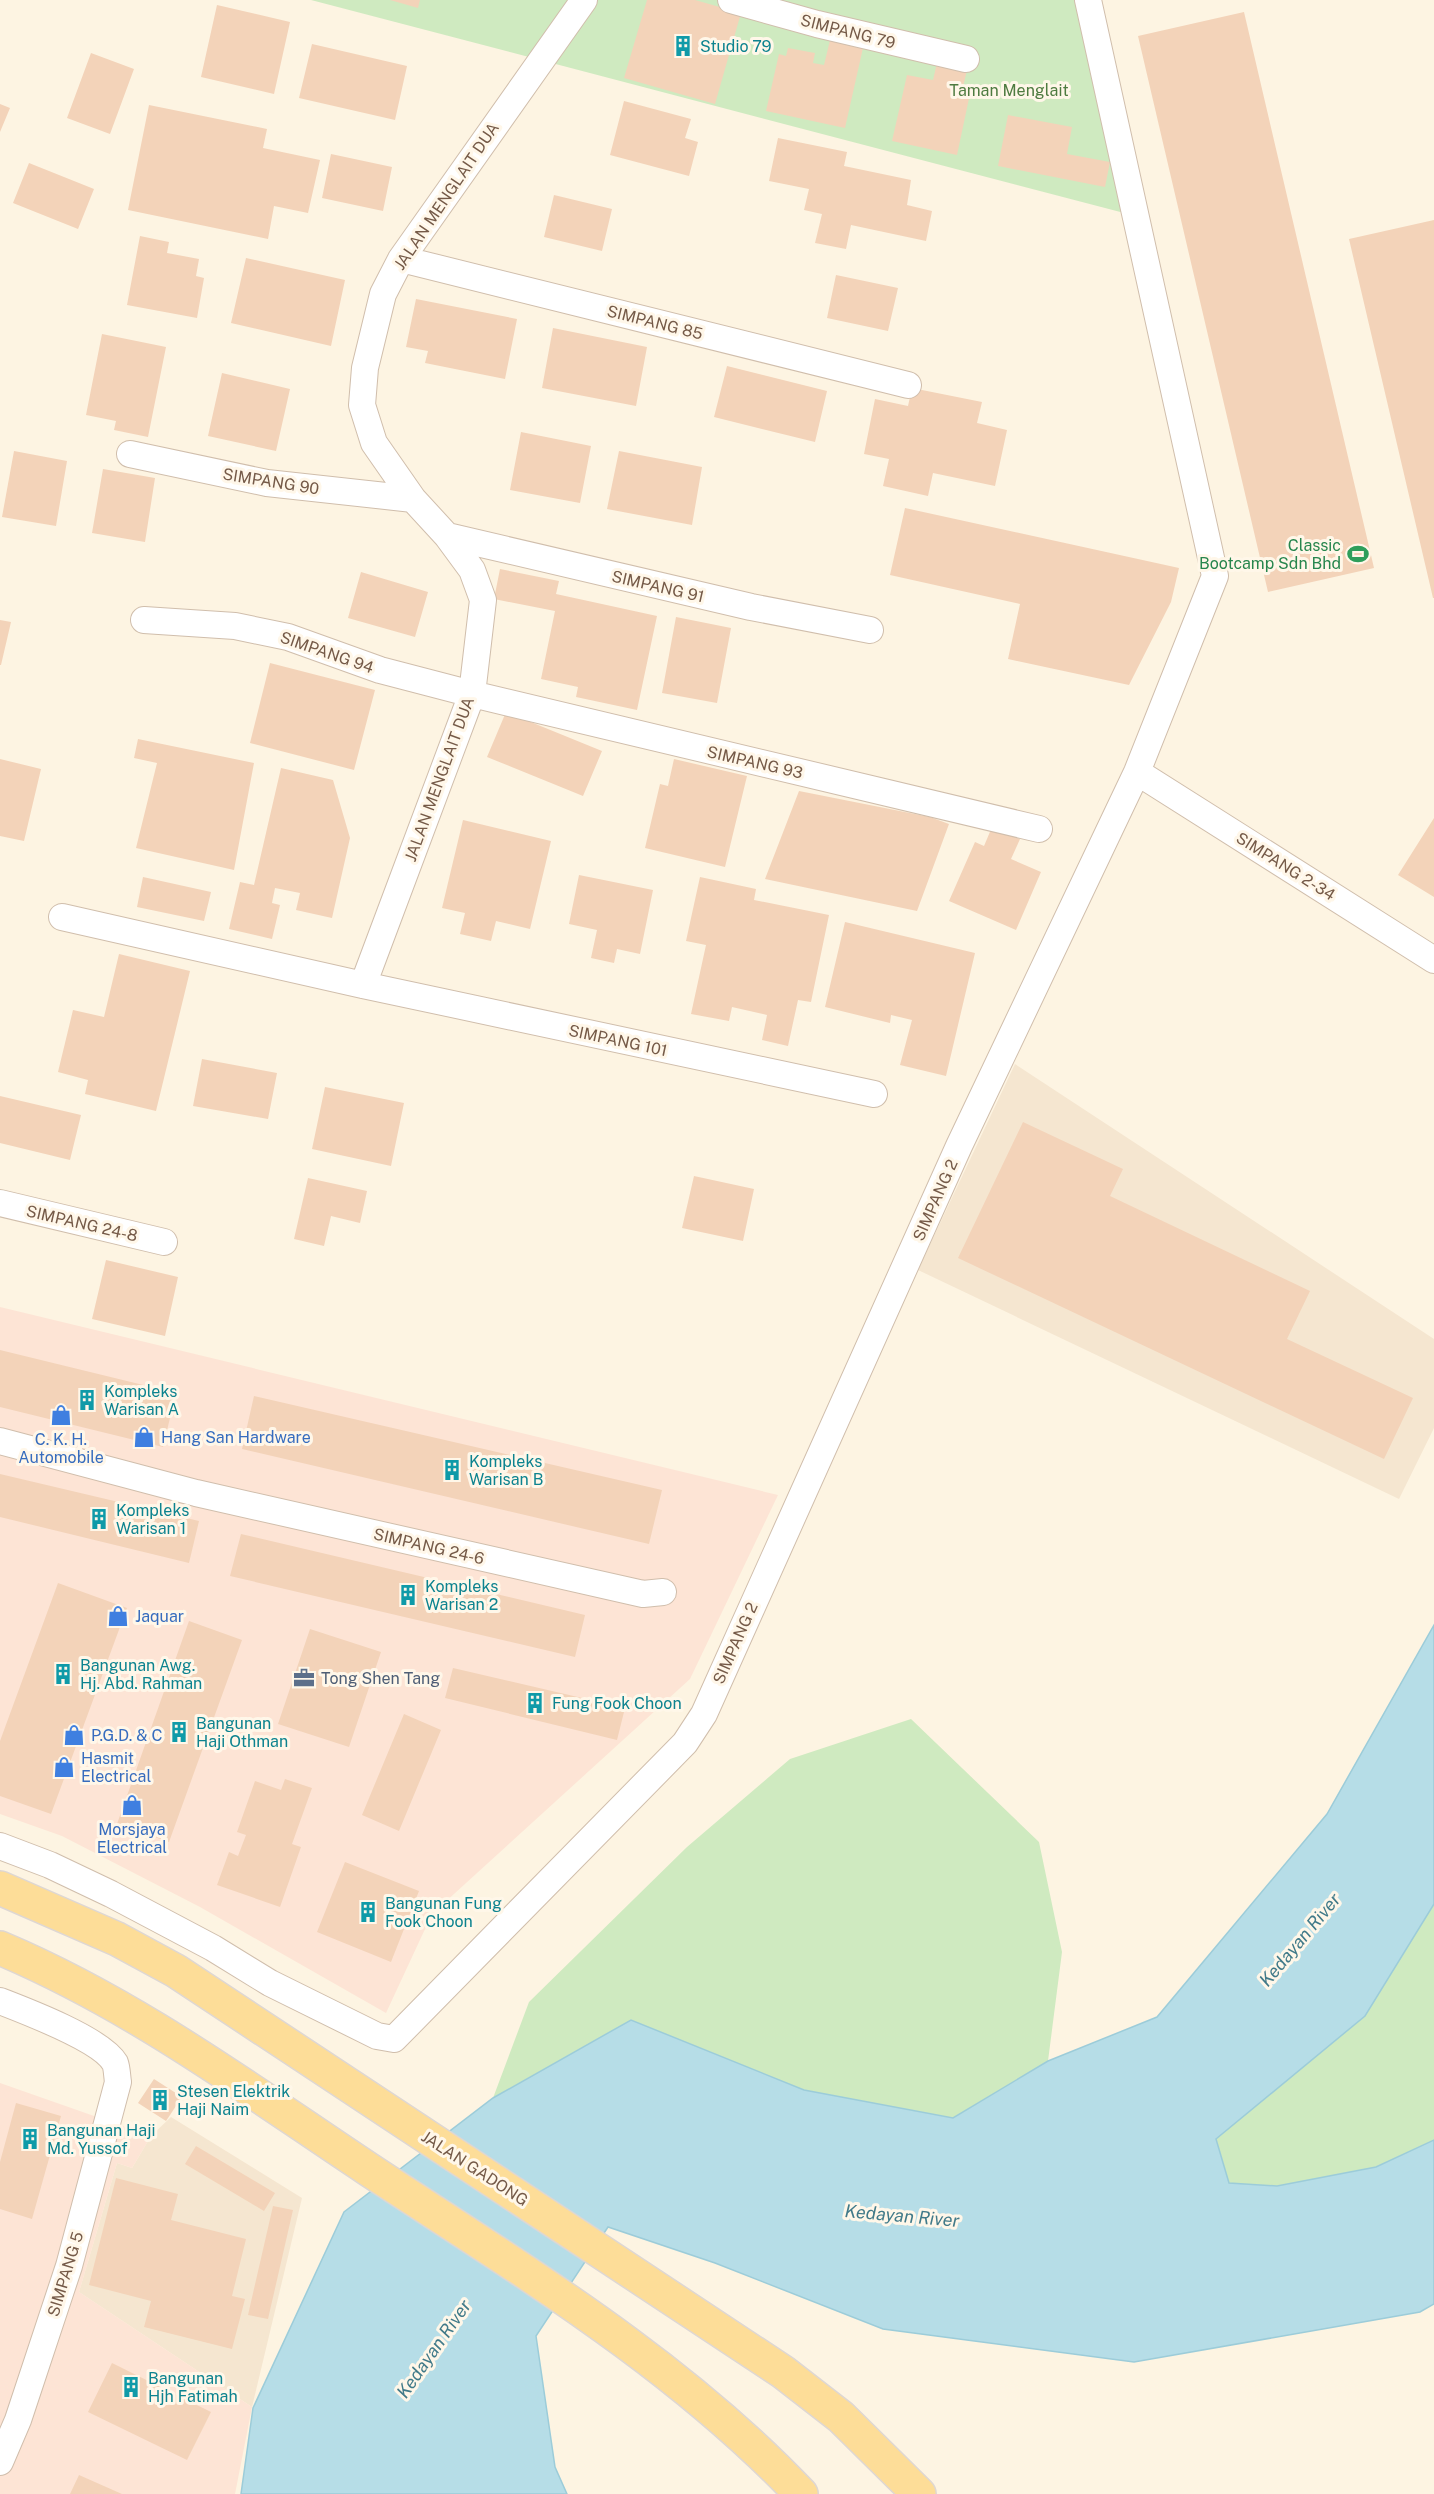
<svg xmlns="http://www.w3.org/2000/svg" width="1434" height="2494" viewBox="0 0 1434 2494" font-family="'Public Sans',sans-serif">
<rect width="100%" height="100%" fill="#fdf4e2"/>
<path fill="#f5e6d0" d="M 1015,1064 L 1434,1339 L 1434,1428 L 1399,1499 L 918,1270 Z
M 171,2117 L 302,2198 L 252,2407 L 79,2292 L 117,2163 L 132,2168 L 151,2136 Z"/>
<path fill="#fde4d5" d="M 0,1307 L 778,1495 L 690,1679 L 432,1914 L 386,2013 L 200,1907 L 62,1836 L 0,1814 Z
M 0,2083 L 151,2136 L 132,2168 L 117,2163 L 79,2292 L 252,2407 L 235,2494 L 0,2494 Z"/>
<path fill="#cfeac0" d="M 311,0 L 1083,0 L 1128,214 Z
M 911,1719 L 1039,1842 L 1062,1952 L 1048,2061 L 953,2118 L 804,2090 L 631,2020 L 493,2098 L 529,2002 L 687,1847 L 790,1759 Z
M 1434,1904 L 1434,2140 L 1376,2167 L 1277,2186 L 1229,2183 L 1216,2138 L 1365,2016 Z"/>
<path fill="#b6dde7" stroke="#9cccd9" stroke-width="1.5" d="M 1434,1625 L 1434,1904 L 1365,2016 L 1216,2139 L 1229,2183 L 1277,2186 L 1376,2167 L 1434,2140 L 1434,2304 L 1420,2312 L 1134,2362 L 883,2329 L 715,2263 L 608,2227 L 536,2336 L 555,2467 L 567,2494 L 241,2494 L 253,2408 L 344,2212 L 493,2098 L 631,2020 L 804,2090 L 953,2118 L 1048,2061 L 1157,2017 L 1327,1814 Z"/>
<path fill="#f3d3b9" d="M 390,0 L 420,0 L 418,8 Z
M 647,0 L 695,0 L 741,13 L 715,104 L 624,78 Z
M 217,5 L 290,22 L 274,94 L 201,77 Z
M 1244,12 L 1374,568 L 1268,592 L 1138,36 Z
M 832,32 L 865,39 L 845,128 L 766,111 L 779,54 L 786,56 L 788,48 L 815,53 L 813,63 L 824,65 Z
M 312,44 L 407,66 L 395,120 L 299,98 Z
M 91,53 L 134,69 L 110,134 L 67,118 Z
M 937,63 L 967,70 L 963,87 L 971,89 L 957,155 L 892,141 L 907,75 L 933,80 Z
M 624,101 L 691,119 L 685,138 L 698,142 L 689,176 L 610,155 Z
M 0,104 L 10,108 L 0,132 Z
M 149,105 L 267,129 L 263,148 L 320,160 L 308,213 L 274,206 L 268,239 L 128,210 Z
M 1008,115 L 1072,127 L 1067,154 L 1110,162 L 1105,187 L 998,166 Z
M 778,138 L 847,152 L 844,166 L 911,180 L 907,205 L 932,211 L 926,241 L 851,225 L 846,249 L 815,243 L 822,214 L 804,210 L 809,189 L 769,181 Z
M 331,154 L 392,167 L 383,211 L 322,198 Z
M 29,163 L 94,189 L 78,229 L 13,203 Z
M 554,195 L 612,209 L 602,251 L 544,237 Z
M 1434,220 L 1434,598 L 1433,598 L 1349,239 Z
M 140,236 L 169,242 L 167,253 L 199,259 L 196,276 L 204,278 L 197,318 L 127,305 Z
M 246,258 L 345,280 L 331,346 L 231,323 Z
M 836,275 L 898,288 L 888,331 L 827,318 Z
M 416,299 L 517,319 L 505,379 L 425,363 L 428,351 L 406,347 Z
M 553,328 L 647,347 L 636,406 L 542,388 Z
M 102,334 L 166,347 L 148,437 L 114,430 L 116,421 L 86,415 Z
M 727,366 L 827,391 L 815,442 L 714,417 Z
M 222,373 L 290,389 L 276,451 L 208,436 Z
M 912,388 L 982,402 L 977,423 L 1007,430 L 995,486 L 933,473 L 928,496 L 883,486 L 889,459 L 864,454 L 875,399 L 908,406 Z
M 521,432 L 591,446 L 580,503 L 510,490 Z
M 14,451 L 67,461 L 56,526 L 2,517 Z
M 619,451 L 702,467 L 692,525 L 607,509 Z
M 103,469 L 155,478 L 145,542 L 92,533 Z
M 905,508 L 1179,568 L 1171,602 L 1129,685 L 1008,659 L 1020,604 L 890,575 Z
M 500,569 L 559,581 L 556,594 L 657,616 L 637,710 L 576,697 L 578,687 L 541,679 L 555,611 L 494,599 Z
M 361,572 L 428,592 L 415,637 L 348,618 Z
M 676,617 L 731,628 L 717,703 L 662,693 Z
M 0,620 L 11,622 L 1,665 L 0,665 Z
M 270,663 L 375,690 L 354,770 L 250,743 Z
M 506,712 L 602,751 L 583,796 L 487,757 Z
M 138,739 L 254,763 L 234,870 L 136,848 L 157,763 L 134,758 Z
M 0,759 L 41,769 L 24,841 L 0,836 Z
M 674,759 L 747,776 L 725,867 L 645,848 L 660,784 L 668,786 Z
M 281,768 L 333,780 L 350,838 L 332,918 L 296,910 L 300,893 L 275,888 L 272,903 L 280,905 L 272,939 L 229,929 L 240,882 L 254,885 Z
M 799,791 L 930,817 L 949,824 L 917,911 L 765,879 Z
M 1434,818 L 1434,897 L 1398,875 Z
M 463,820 L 551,841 L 530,929 L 496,921 L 491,941 L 460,934 L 465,913 L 442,908 Z
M 992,827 L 1020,839 L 1011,859 L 1041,872 L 1016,930 L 949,901 L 975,842 L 984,846 Z
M 579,875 L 653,890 L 640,954 L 617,949 L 614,963 L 591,958 L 597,930 L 569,924 Z
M 143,877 L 211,892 L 204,921 L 137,907 Z
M 700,877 L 756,889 L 754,900 L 829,915 L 811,1002 L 798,1000 L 788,1046 L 762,1040 L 767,1015 L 732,1007 L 729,1021 L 691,1014 L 706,945 L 686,941 Z
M 845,922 L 975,953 L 946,1076 L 900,1065 L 912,1020 L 891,1015 L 890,1023 L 825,1007 Z
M 119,954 L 190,971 L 156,1111 L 85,1094 L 88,1080 L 58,1072 L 73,1010 L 104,1017 Z
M 202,1059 L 277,1073 L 268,1119 L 193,1106 Z
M 325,1087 L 404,1103 L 391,1166 L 312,1149 Z
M 0,1096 L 81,1115 L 70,1160 L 0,1143 Z
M 1023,1122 L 1123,1169 L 1110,1196 L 1310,1291 L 1287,1339 L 1413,1398 L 1384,1459 L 958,1258 Z
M 694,1176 L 754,1189 L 743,1241 L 682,1228 Z
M 308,1178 L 367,1191 L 360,1223 L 331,1216 L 324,1246 L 294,1239 Z
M 106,1260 L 178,1277 L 165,1336 L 92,1319 Z
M 0,1350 L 176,1393 L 163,1447 L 0,1407 Z
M 254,1396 L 662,1490 L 649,1544 L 242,1449 Z
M 0,1474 L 199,1521 L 189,1563 L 0,1517 Z
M 241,1534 L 585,1615 L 575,1657 L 230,1576 Z
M 58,1583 L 127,1608 L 51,1814 L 0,1796 L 0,1741 Z
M 189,1621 L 242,1640 L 169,1842 L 117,1824 Z
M 310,1629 L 381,1652 L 349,1747 L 278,1724 Z
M 453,1668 L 625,1708 L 617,1740 L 445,1698 Z
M 404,1714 L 441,1730 L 399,1831 L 362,1815 Z
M 285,1779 L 312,1788 L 292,1844 L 301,1847 L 280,1907 L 217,1885 L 229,1852 L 238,1856 L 246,1835 L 237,1832 L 255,1781 L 281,1790 Z
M 345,1862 L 419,1891 L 391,1962 L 317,1932 Z
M 154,2079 L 182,2097 L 166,2121 L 138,2103 Z
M 16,2103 L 61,2116 L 32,2219 L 0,2209 L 0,2162 Z
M 196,2146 L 275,2193 L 264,2211 L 185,2164 Z
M 116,2178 L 178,2194 L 171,2220 L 246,2239 L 232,2296 L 245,2299 L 232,2349 L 144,2327 L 151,2301 L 89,2285 Z
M 273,2206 L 293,2210 L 268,2319 L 248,2315 Z
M 112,2363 L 211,2412 L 187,2460 L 88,2412 Z
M 79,2475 L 122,2494 L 70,2494 Z"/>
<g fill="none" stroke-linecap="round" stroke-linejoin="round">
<defs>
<path id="street" d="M 731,0 L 817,24 L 966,59
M 401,259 L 908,385
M 130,454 L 267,483 L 413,499
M 447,536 L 751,607 L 870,630
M 144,620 L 235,626 L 288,637 L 380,670 L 472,694 L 1039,829
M 1137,772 L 1434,960
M 62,917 L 363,985 L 874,1094
M 363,985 L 472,694 L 483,600 L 472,570 L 447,536 L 413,499 L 374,443 L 362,405 L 365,368 L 383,294 L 401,259 L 584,0
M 0,1203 L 164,1242
M 0,1441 L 196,1493 L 643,1594 L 663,1592
M 0,1846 L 50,1865 L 111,1894 L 213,1948 L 270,1983 L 377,2036 L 394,2039 L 685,1743 L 704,1714 L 959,1146 L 1137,772 L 1215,576 L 1088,0
M 0,2001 C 26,2011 102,2040 115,2063 C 117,2068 117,2076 118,2082 L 69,2266 L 18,2420 L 0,2462"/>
<path id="primary" d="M 0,1888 L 117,1939 L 176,1971 L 783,2372 L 841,2417 L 919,2494
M 0,1948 C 133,2004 249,2090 368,2169 C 518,2268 676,2362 801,2494"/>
</defs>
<use href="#street" stroke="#d0beac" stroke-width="28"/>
<use href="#primary" stroke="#ded7d3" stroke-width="36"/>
<use href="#street" stroke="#fff" stroke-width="26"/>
<use href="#primary" stroke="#fddd98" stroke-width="33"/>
</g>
<defs>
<symbol id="building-bare" viewBox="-9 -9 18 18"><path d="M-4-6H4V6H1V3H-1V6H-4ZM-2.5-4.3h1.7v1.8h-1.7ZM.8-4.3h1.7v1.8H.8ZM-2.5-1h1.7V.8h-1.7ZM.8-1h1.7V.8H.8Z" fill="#0f9aa8" stroke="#fff7e9" stroke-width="2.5" paint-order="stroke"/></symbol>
<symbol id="stadium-bare" viewBox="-9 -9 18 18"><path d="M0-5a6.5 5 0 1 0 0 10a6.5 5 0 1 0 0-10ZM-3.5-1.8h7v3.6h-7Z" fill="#2e9e5b" stroke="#fff7e9" stroke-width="2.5" paint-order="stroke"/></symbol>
<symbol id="shop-bare" viewBox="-9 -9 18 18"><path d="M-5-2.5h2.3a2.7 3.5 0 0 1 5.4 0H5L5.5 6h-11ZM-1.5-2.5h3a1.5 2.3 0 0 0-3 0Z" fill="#3f7fe0" stroke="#fff7e9" stroke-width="2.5" paint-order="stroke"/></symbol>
<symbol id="office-bare" viewBox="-9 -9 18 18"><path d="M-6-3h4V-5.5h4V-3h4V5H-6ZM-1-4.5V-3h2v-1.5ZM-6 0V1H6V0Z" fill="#5c6f8a" stroke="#fff7e9" stroke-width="2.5" paint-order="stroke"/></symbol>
</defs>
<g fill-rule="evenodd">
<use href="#building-bare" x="668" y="31" width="30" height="30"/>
<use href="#stadium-bare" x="1343" y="539" width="30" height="30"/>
<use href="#building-bare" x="72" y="1385" width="30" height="30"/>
<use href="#shop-bare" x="46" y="1400" width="30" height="30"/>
<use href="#shop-bare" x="129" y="1422" width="30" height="30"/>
<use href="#building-bare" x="437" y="1455" width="30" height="30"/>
<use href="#building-bare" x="84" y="1504" width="30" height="30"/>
<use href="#building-bare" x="393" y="1580" width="30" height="30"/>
<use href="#shop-bare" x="103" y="1601" width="30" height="30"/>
<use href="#building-bare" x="48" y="1659" width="30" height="30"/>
<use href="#office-bare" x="289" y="1663" width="30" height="30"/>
<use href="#building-bare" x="520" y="1688" width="30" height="30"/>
<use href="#building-bare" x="164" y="1717" width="30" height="30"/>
<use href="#shop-bare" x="59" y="1720" width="30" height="30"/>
<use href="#shop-bare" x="49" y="1752" width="30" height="30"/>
<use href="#shop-bare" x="117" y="1790" width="30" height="30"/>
<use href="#building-bare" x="353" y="1897" width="30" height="30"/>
<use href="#building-bare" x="145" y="2085" width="30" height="30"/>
<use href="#building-bare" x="15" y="2124" width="30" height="30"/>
<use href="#building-bare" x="116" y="2372" width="30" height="30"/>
</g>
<g text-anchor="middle" stroke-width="6" stroke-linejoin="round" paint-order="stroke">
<g font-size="16" fill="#755a48" stroke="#fff7e9">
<text transform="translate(848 31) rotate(14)" y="6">SIMPANG 79</text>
<text transform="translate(446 196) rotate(-56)" y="6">JALAN MENGLAIT DUA</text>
<text transform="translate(655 322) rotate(14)" y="6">SIMPANG 85</text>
<text transform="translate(271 481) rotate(9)" y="6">SIMPANG 90</text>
<text transform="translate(658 586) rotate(13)" y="6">SIMPANG 91</text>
<text transform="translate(327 652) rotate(19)" y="6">SIMPANG 94</text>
<text transform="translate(755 762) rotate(13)" y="6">SIMPANG 93</text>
<text transform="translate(439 779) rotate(-70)" y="6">JALAN MENGLAIT DUA</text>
<text transform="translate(1286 866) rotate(32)" y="6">SIMPANG 2-34</text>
<text transform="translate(618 1040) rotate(12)" y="6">SIMPANG 101</text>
<text transform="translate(935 1200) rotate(-66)" y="6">SIMPANG 2</text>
<text transform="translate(82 1223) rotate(13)" y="6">SIMPANG 24-8</text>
<text transform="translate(429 1546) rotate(13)" y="6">SIMPANG 24-6</text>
<text transform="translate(735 1643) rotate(-66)" y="6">SIMPANG 2</text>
<text transform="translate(475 2168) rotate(33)" y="6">JALAN GADONG</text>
<text transform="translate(65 2274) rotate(-73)" y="6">SIMPANG 5</text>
</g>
<g font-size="16" fill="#0d838f" stroke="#fff7e9" text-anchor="start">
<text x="700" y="52">Studio 79</text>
<text x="104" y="1397">Kompleks<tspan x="104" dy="18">Warisan A</tspan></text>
<text x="469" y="1467">Kompleks<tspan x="469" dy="18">Warisan B</tspan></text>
<text x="116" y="1516">Kompleks<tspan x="116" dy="18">Warisan 1</tspan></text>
<text x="425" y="1592">Kompleks<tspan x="425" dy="18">Warisan 2</tspan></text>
<text x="80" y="1671">Bangunan Awg.<tspan x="80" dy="18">Hj. Abd. Rahman</tspan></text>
<text x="552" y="1709">Fung Fook Choon</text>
<text x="196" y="1729">Bangunan<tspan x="196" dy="18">Haji Othman</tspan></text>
<text x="385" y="1909">Bangunan Fung<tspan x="385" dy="18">Fook Choon</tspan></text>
<text x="177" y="2097">Stesen Elektrik<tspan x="177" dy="18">Haji Naim</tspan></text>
<text x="47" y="2136">Bangunan Haji<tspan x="47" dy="18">Md. Yussof</tspan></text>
<text x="148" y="2384">Bangunan<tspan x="148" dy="18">Hjh Fatimah</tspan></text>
</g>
<g font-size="16" fill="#4e7b40" stroke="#fff7e9">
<text x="1009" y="96">Taman Menglait</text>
</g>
<g font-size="16" fill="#27864d" stroke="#fff7e9" text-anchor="end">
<text x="1341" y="551">Classic<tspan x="1341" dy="18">Bootcamp Sdn Bhd</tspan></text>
</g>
<g font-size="16" fill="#366cbe" stroke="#fff7e9" text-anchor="start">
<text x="161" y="1443">Hang San Hardware</text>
<text x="61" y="1445" text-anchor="middle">C. K. H.<tspan x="61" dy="18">Automobile</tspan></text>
<text x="135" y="1622">Jaquar</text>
<text x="91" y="1741">P.G.D. &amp; C</text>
<text x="81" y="1764">Hasmit<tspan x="81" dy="18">Electrical</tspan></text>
<text x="132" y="1835" text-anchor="middle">Morsjaya<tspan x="132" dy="18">Electrical</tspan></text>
</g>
<g font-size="16" fill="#4e5e75" stroke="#fff7e9" text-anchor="start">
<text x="321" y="1684">Tong Shen Tang</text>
</g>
<g font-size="18" font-style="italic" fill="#417a89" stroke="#fff7e9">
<text transform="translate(1300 1940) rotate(-50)" y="6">Kedayan River</text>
<text transform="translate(902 2216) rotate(5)" y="6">Kedayan River</text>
<text transform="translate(434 2349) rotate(-55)" y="6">Kedayan River</text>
</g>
</g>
</svg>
